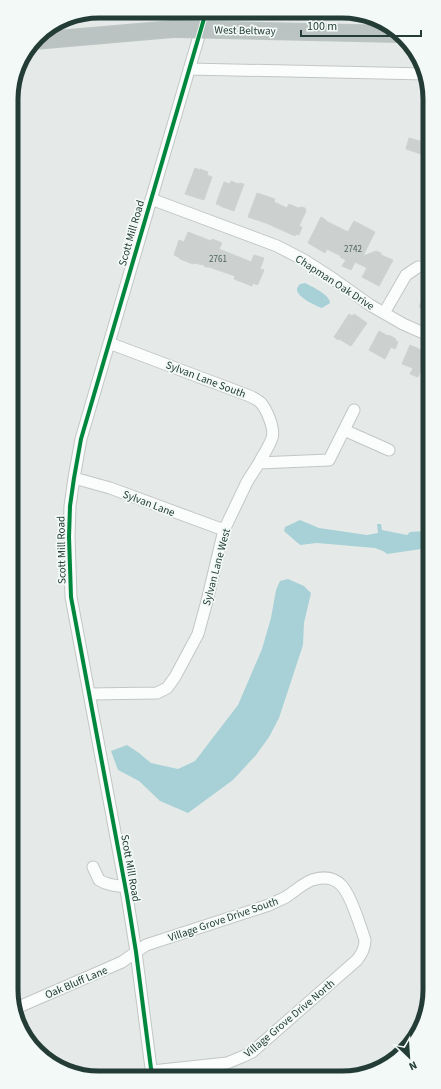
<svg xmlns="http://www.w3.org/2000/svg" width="441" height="1089" viewBox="0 0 441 1089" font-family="'Source Sans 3',sans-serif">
<rect width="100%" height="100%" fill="#e5eae8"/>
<path fill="#a7d1d6" d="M 305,283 C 313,287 330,295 330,303 L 322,308 C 316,306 296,297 297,289 C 297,288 299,285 300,284 Z
M 300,520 L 319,528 L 367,535 L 378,533 L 377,524 L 381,524 L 382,530 L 407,535 L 410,532 L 425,531 L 428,533 L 428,548 L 387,554 L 383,551 L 375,548 L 317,543 L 300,545 L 284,531 L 285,527 Z
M 288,579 L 304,586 L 311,593 L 304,623 L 303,645 L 279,718 L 269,737 L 256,755 L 233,780 L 188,813 L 160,801 L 139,781 L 118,770 L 111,751 L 127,745 L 139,753 L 151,763 L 178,769 L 195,761 L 238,705 L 262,649 L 271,618 L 276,590 L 280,581 Z"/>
<path fill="#ccd1cf" stroke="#ced3d1" d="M 409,138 L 427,143 L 427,156 L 406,149 Z
M 195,168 L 200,170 L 200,169 L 208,172 L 207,175 L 212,177 L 204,200 L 185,194 Z
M 231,181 L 238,184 L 240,183 L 244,184 L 234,211 L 220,206 L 220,205 L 216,204 L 224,182 L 230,184 Z
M 257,193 L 275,199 L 274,202 L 287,208 L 289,204 L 298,208 L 301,207 L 305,208 L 306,211 L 299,226 L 302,227 L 299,235 L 296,234 L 295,236 L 266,223 L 248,217 Z
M 321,217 L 326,220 L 326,221 L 348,232 L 354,221 L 375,232 L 363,256 L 376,251 L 381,253 L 381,255 L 393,260 L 379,286 L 362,277 L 367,268 L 355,262 L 351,270 L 342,266 L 346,260 L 340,257 L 341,256 L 327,249 L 325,253 L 308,243 Z
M 188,232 L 211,241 L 212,239 L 222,243 L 219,249 L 249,261 L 251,262 L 254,255 L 264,258 L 260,269 L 264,270 L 258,284 L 257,285 L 253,283 L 252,286 L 234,279 L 235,276 L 209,267 L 205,267 L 204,265 L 193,263 L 193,264 L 180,259 L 180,258 L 174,255 L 179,240 L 184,242 Z
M 428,286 L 428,311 L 419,307 Z
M 349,314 L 352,316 L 354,314 L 367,323 L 351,346 L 339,339 L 338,340 L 334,337 Z
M 379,331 L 388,336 L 389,335 L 396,339 L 395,340 L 398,342 L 395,349 L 391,347 L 385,359 L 369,350 Z
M 410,345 L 428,353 L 418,377 L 410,374 L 413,368 L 402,364 Z"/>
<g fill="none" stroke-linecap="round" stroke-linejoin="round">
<defs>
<path id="minor" d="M 189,69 L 426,74
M 151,199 L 277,246 L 304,260 L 332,278 L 370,305 L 403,324 L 428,335
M 384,313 L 406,275 L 418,267
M 109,343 L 247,395 C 252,397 257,399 261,403 C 267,410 275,429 272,438 C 269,447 263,455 259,463
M 344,430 L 389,450
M 74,478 L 110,488 L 224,530
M 89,694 L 157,693 L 167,688 L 175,677 L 198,634 L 207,601 L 224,530 L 247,482 L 259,463 L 329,460 L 354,410
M 93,867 L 99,880 C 107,885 116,886 125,887
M 14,1009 L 122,962 L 146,945 L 269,905 C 275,902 280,900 286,897 C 294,892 302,884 312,880 C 340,871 348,892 356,914 C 359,922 362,931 365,940 C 365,948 362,953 357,960 L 252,1052 L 244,1056 L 227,1063 L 152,1071
M 152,1076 L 136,952 L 127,896 L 71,597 L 69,537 L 70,506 L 74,478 L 81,439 L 206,12"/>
<path id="highway" d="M 223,30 L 399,34
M 34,41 L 173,29"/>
</defs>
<use href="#minor" stroke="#c2c7c5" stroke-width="13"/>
<use href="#highway" stroke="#bdc6c3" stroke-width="18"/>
<use href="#minor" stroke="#fbfcfc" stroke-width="11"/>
<use href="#highway" stroke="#bac3c1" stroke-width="16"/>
<defs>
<path id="highway-bridge" d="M 173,29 L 223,30"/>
</defs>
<use href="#highway-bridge" stroke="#bdc6c3" stroke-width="18" stroke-linecap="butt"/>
<use href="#highway-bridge" stroke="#bac3c1" stroke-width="16"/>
<defs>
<path id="cycleway" d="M 152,1076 L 136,952 L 127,896 L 71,597 L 69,537 L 70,506 L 74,478 L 81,439 L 206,12"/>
</defs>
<use href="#cycleway" stroke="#f3f9f6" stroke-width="6"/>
<use href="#cycleway" stroke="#00873e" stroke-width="4"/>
</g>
<g text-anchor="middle" stroke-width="3.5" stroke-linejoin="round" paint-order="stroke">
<g font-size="9" fill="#4e635d">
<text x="353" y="252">2742</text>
<text x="218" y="262">2761</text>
</g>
<g font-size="11" fill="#233d36" stroke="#f3f9f6">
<text transform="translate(245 30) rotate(1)" y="4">West Beltway</text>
<text transform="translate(131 233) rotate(-74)" y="4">Scott Mill Road</text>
<text transform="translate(335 282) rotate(33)" y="4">Chapman Oak Drive</text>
<text transform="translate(206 379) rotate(21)" y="4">Sylvan Lane South</text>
<text transform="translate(149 503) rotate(21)" y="4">Sylvan Lane</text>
<text transform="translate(61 550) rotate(-91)" y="4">Scott Mill Road</text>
<text transform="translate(216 567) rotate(-75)" y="4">Sylvan Lane West</text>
<text transform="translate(131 868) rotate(80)" y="4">Scott Mill Road</text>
<text transform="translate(223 919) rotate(-19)" y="4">Village Grove Drive South</text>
<text transform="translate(76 982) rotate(-23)" y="4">Oak Bluff Lane</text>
<text transform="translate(289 1018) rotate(-40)" y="4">Village Grove Drive North</text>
</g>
</g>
<path d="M0 0H441V1089H0ZM99 18H342A81 81 0 0 1 423 99V990A81 81 0 0 1 342 1071H99A81 81 0 0 1 18 990V99A81 81 0 0 1 99 18Z" fill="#f3f9f6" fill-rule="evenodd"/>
<path fill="none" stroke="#233d36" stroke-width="5" d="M99 18H342A81 81 0 0 1 423 99V990A81 81 0 0 1 342 1071H99A81 81 0 0 1 18 990V99A81 81 0 0 1 99 18Z"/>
<g transform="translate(409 1057) rotate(155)" stroke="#f3f9f6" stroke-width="3" paint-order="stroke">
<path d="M0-3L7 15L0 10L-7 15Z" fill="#233d36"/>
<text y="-6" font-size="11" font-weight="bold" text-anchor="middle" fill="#233d36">N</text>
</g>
<path d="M301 30v6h120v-6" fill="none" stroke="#233d36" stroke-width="2"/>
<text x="307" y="30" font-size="12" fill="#233d36" stroke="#f3f9f6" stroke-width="3" paint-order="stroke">100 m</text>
</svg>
